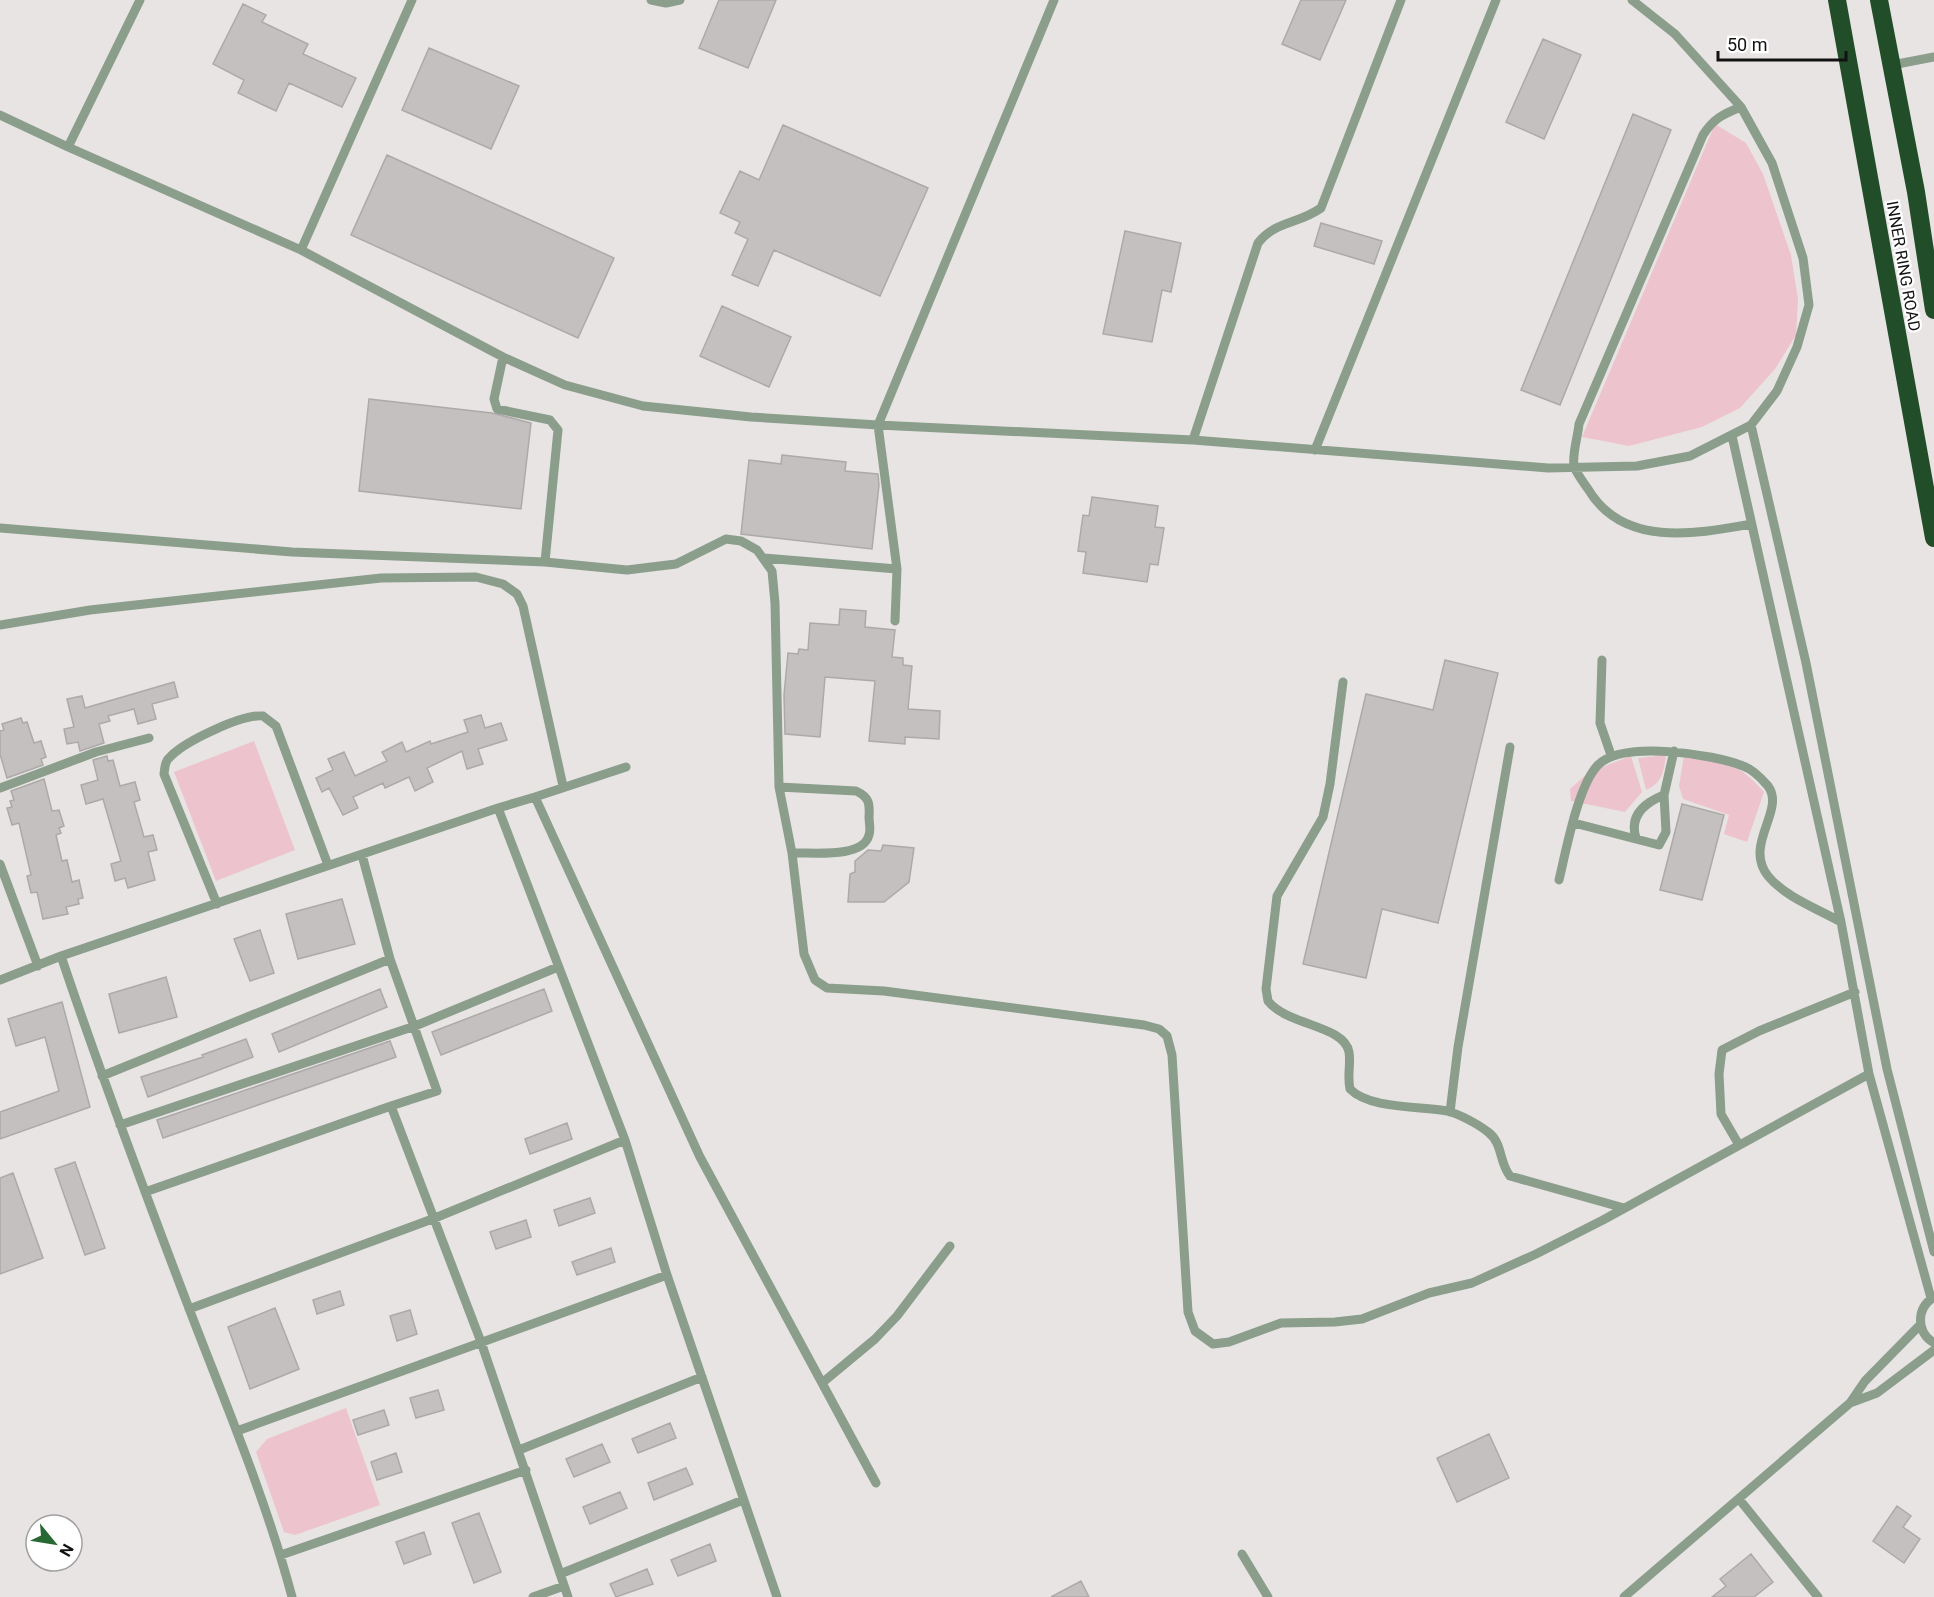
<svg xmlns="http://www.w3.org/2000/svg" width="1934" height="1597" viewBox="0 0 1934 1597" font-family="Roboto,sans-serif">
<rect width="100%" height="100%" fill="#e8e4e4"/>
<path fill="#edc4cd" d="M 1715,124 L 1746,143 L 1763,174 L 1791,255 L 1798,299 L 1796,335 L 1775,369 L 1740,408 L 1702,427 L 1629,446 L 1582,437 Z
M 254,741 L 295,850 L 216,881 L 174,772 Z
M 1666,755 C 1664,771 1662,784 1646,790 L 1638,758 Z
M 1684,755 C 1723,761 1737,761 1764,792 L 1747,842 L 1724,834 L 1729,815 L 1683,799 L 1679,786 Z
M 1631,756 L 1642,792 L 1625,812 L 1571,801 L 1570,789 L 1589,772 Z
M 346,1408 L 380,1505 L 295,1535 L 284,1532 L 256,1452 L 267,1439 Z"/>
<path fill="#c4c0c0" stroke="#ada9a9" stroke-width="1.5" d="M 719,0 L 776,0 L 748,68 L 699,48 Z
M 1301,0 L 1346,0 L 1320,60 L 1282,44 Z
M 243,4 L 266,15 L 262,22 L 308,44 L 303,54 L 356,78 L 342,107 L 289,83 L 276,111 L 238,93 L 244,80 L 213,64 Z
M 1543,39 L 1581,55 L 1544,139 L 1506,122 Z
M 429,48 L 519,86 L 491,149 L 402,110 Z
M 1633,114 L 1671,130 L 1560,405 L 1521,390 Z
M 783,125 L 928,188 L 880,296 L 774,250 L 758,286 L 732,275 L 748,239 L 735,233 L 740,222 L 720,213 L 740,171 L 759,180 Z
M 387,155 L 614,258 L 578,338 L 351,235 Z
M 1321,223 L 1382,241 L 1374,264 L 1314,246 Z
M 1125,231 L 1181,243 L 1171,292 L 1162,290 L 1152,342 L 1103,334 Z
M 722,306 L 791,337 L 769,387 L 700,356 Z
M 369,399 L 492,413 L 531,423 L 521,509 L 359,491 Z
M 782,455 L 846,462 L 845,471 L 878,474 L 879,485 L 872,549 L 741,534 L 749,460 L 781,464 Z
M 1092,497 L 1158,506 L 1155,527 L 1164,528 L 1158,565 L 1150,564 L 1147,582 L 1083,573 L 1086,552 L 1078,551 L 1083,515 L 1089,516 Z
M 840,609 L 866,611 L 865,627 L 895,630 L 892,657 L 903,658 L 903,665 L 912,666 L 908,709 L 940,711 L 939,739 L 905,737 L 905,744 L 869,741 L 875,681 L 825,677 L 820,737 L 785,734 L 784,695 L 788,653 L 798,654 L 799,649 L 808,650 L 810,623 L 839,625 Z
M 1445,660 L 1498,673 L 1438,923 L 1382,909 L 1366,978 L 1303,964 L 1366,694 L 1433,710 Z
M 174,682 L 178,697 L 152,704 L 156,719 L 138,724 L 134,709 L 108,716 L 110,721 L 99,724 L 104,743 L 80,751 L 78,742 L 67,744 L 64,729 L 74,727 L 67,699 L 82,696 L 85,708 Z
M 481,715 L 485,728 L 501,723 L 507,740 L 478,749 L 483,764 L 467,769 L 462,751 L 427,768 L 433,782 L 415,791 L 409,777 L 385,788 L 383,783 L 353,797 L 358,808 L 343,815 L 329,788 L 322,792 L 316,778 L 333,770 L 328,759 L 344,752 L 355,776 L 387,761 L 382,752 L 402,742 L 406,752 L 430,741 L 431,744 L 468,732 L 464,720 Z
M 21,718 L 23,723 L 27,722 L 34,743 L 41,741 L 46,757 L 41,759 L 43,765 L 7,778 L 0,754 L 0,731 L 4,730 L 2,724 Z
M 107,756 L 108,761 L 113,760 L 120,786 L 135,782 L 140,800 L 134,802 L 144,837 L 153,835 L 157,850 L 148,852 L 155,880 L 128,888 L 125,878 L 115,881 L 111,864 L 121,861 L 103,799 L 86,804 L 81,785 L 98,780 L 93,760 Z
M 44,779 L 52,811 L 59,810 L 64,826 L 59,828 L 61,833 L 56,835 L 62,861 L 67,860 L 72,882 L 79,880 L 83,898 L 78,899 L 79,904 L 66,907 L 68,914 L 43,919 L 37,892 L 31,893 L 27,876 L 31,875 L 19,823 L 12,825 L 7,808 L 12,807 L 10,801 L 14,800 L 11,791 Z
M 1682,804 L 1724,815 L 1702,900 L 1660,890 Z
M 883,845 L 914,848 L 909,882 L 884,902 L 848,902 L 850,874 L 855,872 L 855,861 L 868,850 L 881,851 Z
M 342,899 L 355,944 L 298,959 L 286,914 Z
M 260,930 L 274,973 L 250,981 L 234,939 Z
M 166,977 L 177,1017 L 119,1033 L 109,994 Z
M 380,989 L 387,1007 L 279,1052 L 272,1034 Z
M 544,989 L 552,1011 L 441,1055 L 432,1032 Z
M 62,1002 L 90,1107 L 0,1139 L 0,1112 L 59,1091 L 45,1037 L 16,1046 L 8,1019 Z
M 246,1039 L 253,1057 L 148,1097 L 141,1077 L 203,1057 L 202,1055 Z
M 390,1041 L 396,1057 L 163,1138 L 157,1120 Z
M 567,1123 L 572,1139 L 530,1154 L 525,1139 Z
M 75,1162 L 105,1248 L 85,1255 L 55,1169 Z
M 13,1173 L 43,1258 L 0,1274 L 0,1178 Z
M 590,1198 L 595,1213 L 559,1226 L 554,1210 Z
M 526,1220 L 531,1237 L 496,1249 L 490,1232 Z
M 611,1248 L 615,1262 L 577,1275 L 572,1262 Z
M 340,1291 L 344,1305 L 317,1314 L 313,1300 Z
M 275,1308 L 299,1369 L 250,1389 L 228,1327 Z
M 410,1310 L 417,1334 L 397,1341 L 390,1316 Z
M 438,1390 L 444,1410 L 416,1418 L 410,1398 Z
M 384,1410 L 389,1425 L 358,1435 L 353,1420 Z
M 670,1423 L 676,1438 L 638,1453 L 632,1439 Z
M 1489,1434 L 1509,1478 L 1457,1502 L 1437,1458 Z
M 602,1444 L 610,1462 L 574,1477 L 566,1459 Z
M 396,1453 L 402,1472 L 377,1480 L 371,1462 Z
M 686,1468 L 693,1484 L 654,1500 L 648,1483 Z
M 620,1492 L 627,1508 L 590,1524 L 583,1507 Z
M 1897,1506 L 1911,1516 L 1903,1527 L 1920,1539 L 1904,1563 L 1873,1541 Z
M 479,1513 L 501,1572 L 474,1583 L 452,1523 Z
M 424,1532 L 431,1554 L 404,1564 L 396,1542 Z
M 710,1544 L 716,1561 L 678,1576 L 671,1560 Z
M 1751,1554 L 1773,1582 L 1754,1597 L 1712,1597 L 1726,1586 L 1720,1579 Z
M 647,1569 L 653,1584 L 616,1597 L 610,1584 Z
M 1081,1581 L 1089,1597 L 1051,1597 Z"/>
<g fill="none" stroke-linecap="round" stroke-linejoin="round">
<path stroke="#8a9e8b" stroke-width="9" d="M 140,0 L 68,147 L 301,250 L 503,357 L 565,385 L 643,406 L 751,417 L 878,425 L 1054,0
M 651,0 L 666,3 L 680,0
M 1892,65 L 1934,57
M 1741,107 C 1723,114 1713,119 1703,135 L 1579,424 C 1578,436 1572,454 1574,466 C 1576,473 1584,483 1588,489 C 1623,548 1696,534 1751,524
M 0,115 L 68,147
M 301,250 L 412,0
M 503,357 L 494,399 L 497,409 L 550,420 L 558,430 L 545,562
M 1751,425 L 1806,663 L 1887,1069 L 1934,1252
M 1732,436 L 1841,922 L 1869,1074 L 1931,1298
M 1193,440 L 1548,468 L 1637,466 L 1690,456 L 1751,425 L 1777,391 L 1797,347 L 1809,305 L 1803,258 L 1772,163 L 1741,107 L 1675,34 L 1632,0
M 1315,450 L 1496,0
M 0,528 L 292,552 L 545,562 L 627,570 L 676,564 L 726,539 L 741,541 L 757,550 L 772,571 L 775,603 L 779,787 L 792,853 L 804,954 L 815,980 L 827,988 L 884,991 L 1144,1025 L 1159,1029 L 1167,1036 L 1172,1055 L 1188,1312 L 1195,1331 L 1213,1344 L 1229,1342 L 1281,1323 L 1335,1322 L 1362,1319 L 1429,1293 L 1472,1283 L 1536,1254 L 1603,1220 L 1869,1074
M 764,558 L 897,569
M 895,621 L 897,569 L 878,425 L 1193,440 L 1258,243 C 1275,221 1299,224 1321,208 L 1401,0
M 0,625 L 90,610 L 381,578 L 476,577 L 503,584 L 517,594 L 523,606 L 563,786
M 1602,660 L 1600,723 L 1611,755
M 1343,682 L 1330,784 L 1323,817 L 1277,896 L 1266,989 L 1268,1001 C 1288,1026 1344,1025 1349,1052 C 1351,1064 1347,1076 1350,1089 C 1369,1109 1420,1106 1447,1111 C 1459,1114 1478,1124 1488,1132 C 1503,1143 1499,1163 1510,1176 L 1624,1208
M 779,787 L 856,791 C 869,797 870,803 869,817 C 869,822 871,830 869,835 C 863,859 811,852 792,853
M 0,788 L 96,752 L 149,738
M 535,797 L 626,767
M 498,808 L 535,797 L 700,1157 L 876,1483
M 1574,823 L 1659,845 L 1666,832 L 1664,795 L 1674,751
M 1636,838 C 1629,816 1644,803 1664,795
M 0,864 L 38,966
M 1559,880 C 1566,851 1578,785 1598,765 C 1623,740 1713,754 1743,766 C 1752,769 1762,779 1768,786 C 1786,810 1743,845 1768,876 C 1785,897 1818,909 1841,922
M 217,904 L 164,774 C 165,766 165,761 171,756 C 186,741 242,714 263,716 L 276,726 L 328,865
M 61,956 C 101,1075 145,1193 190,1311 C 226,1405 266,1499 292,1597
M 390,959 L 437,1091 L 391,1106 L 481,1342 L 568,1597
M 0,980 L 61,956 L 498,808 L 625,1140 L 667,1275 L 777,1597
M 102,1076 L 390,959 L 362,855
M 1450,1112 L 1458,1047 L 1510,747
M 120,1125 L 415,1026 L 558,967
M 1739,1145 L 1721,1114 L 1719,1074 L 1722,1050 L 1759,1031 L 1855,992
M 145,1192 L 391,1106
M 1934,1297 C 1916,1308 1916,1332 1934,1343
M 189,1309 L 435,1218 L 625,1140
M 822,1383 L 875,1339 L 897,1316 L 950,1246
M 1850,1403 L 1877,1393 L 1934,1350
M 237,1431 L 667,1275
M 519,1450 L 702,1377
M 1739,1499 L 1818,1597
M 1242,1554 L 1268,1597
M 281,1555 L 526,1470
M 560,1574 L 743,1500
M 533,1597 L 564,1586
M 1624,1597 L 1850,1403 L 1865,1381 L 1920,1325"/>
<path stroke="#214d28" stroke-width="18" d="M 1837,0 L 1934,538
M 1879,0 L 1916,192 L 1934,310"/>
</g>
<g text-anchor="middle" stroke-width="4.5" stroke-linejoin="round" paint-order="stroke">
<g font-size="16" fill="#131212" stroke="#fff">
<text transform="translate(1904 266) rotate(80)" y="6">INNER RING ROAD</text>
</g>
</g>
<g transform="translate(54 1543) rotate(120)"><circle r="28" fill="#ffffff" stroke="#a1a0a0" stroke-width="1.5"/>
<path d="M0-4.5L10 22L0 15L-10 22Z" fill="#286933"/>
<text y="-9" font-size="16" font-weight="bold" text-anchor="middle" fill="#131212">N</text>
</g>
<path d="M1718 51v9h128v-9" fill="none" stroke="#131212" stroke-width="3"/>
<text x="1727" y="51" font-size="18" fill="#131212" stroke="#ffffff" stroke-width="4.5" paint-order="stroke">50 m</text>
</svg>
